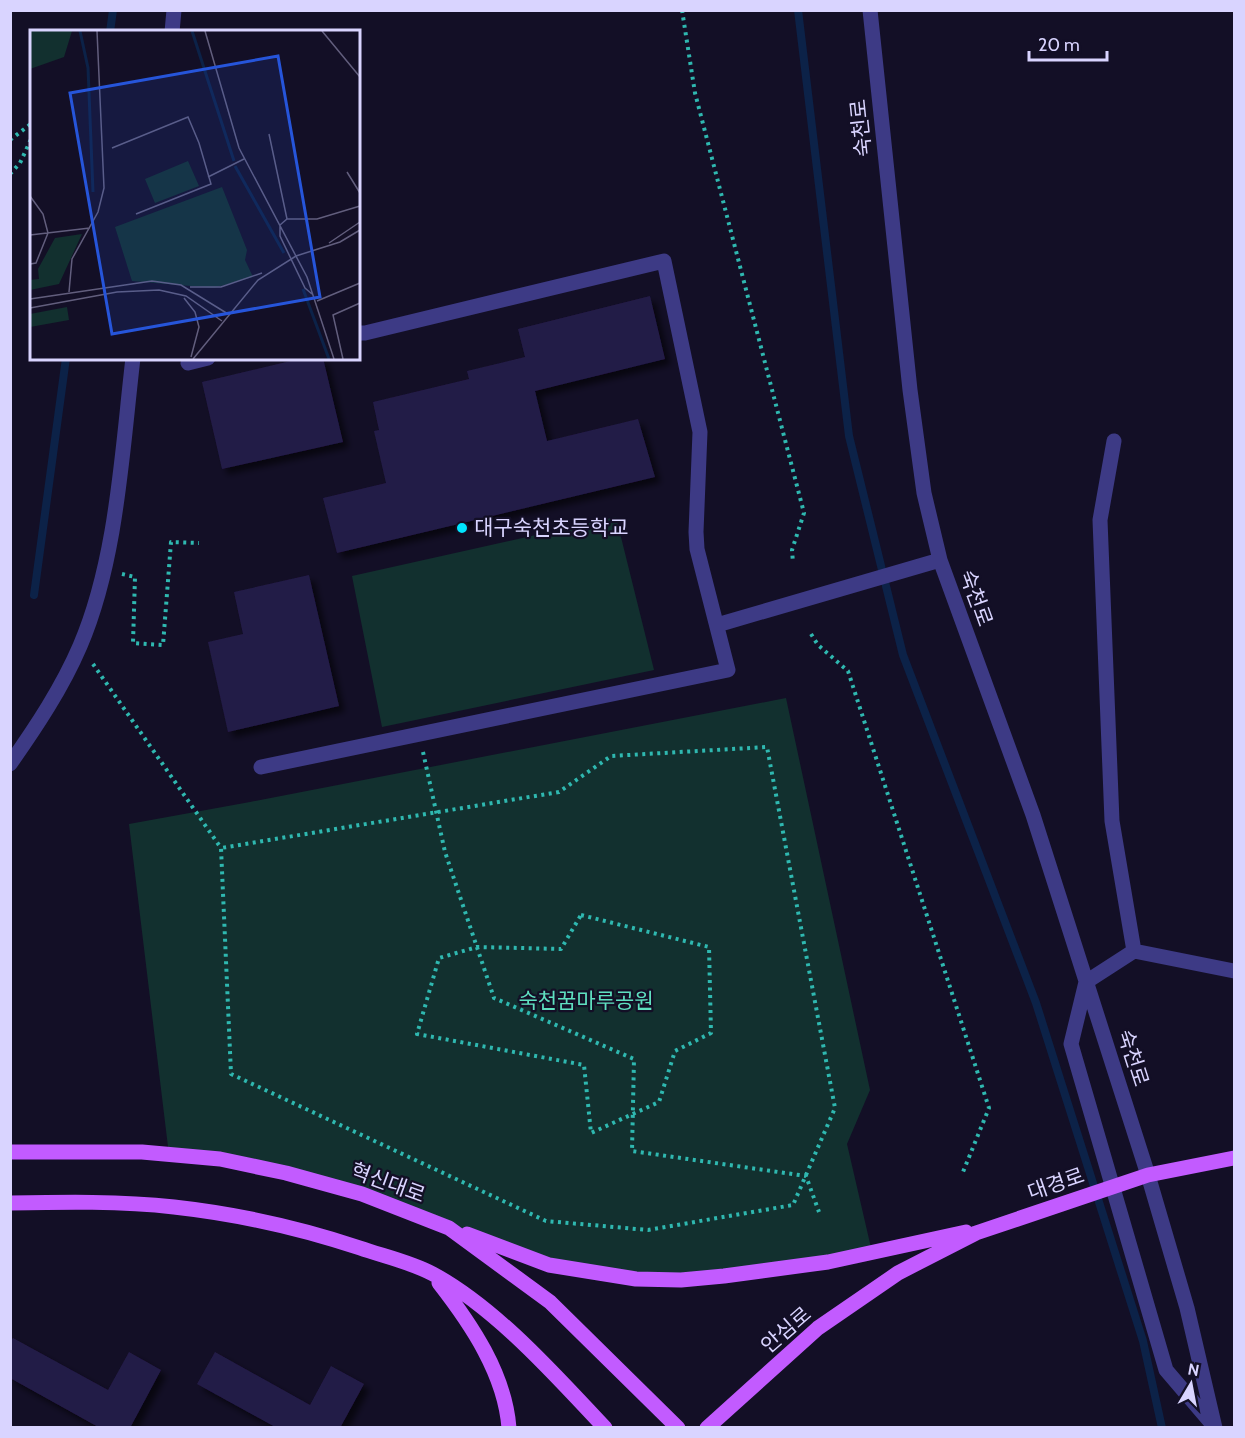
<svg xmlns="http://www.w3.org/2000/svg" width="1245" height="1438" viewBox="0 0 1245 1438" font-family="Cabin,'Noto Sans KR',sans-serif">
<defs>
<filter id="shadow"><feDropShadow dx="5.5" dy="5.5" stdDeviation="3" flood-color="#0009"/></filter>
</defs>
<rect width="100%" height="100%" fill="#130f26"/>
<path fill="#12302f" d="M 616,517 L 654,670 L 382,727 L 352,576 Z
M 786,698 L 870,1090 L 847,1144 L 872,1252 L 636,1279 L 549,1265 L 362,1194 L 169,1155 L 129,824 L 250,802 Z"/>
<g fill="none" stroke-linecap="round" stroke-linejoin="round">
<path stroke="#0c2248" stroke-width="8" d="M 798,10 L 849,436 L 903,655 L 1036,1003 L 1143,1341 L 1162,1428
M 110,32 L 113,10
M 34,595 L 66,358"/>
</g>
<path fill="#241b47" filter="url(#shadow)" d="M 650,296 L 665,359 L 535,391 L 547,441 L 638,419 L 655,477 L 337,553 L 323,498 L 386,483 L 374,431 L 379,430 L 373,402 L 469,379 L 467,371 L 525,357 L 518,329 Z
M 303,358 L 323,358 L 343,442 L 222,469 L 202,382 Z
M 309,575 L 339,706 L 228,732 L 208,642 L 243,634 L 234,592 Z
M 13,1338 L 108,1390 L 129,1352 L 161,1370 L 130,1428 L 100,1428 L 10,1378 L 10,1342 Z
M 215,1352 L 310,1405 L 331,1366 L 364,1384 L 340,1428 L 277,1428 L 197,1384 Z"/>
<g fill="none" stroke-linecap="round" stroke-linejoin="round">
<path stroke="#2fb8b0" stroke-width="4" stroke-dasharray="3 4.5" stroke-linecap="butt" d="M 682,10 L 695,93 L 804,513 L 792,550 L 793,563
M 10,140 L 32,123
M 10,174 L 20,163 L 32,137
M 122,574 L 135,577 L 133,643 L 163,645 L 171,542 L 199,543
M 811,634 L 818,645 L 848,671 L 989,1108 L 963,1172
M 93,664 L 221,848 L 231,1074 L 546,1221 L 648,1230 L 793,1205 L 835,1108 L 767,747 L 611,756 L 559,792 L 221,848
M 423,752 L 445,852 L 494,998 L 634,1059 L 632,1151 L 806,1176 L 819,1212
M 581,915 L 709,947 L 711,1033 L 675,1051 L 659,1102 L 591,1133 L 584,1065 L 417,1034 L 439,958 L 477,947 L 561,949 Z"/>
<path stroke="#3d3a85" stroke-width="15" d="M 870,10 L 910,390 L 924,493 L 940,560 L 1033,815 L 1148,1175 L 1187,1308 L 1215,1428
M 172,32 L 174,10
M 188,363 L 208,358
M 1114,441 L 1100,520 L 1112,821 L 1134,951
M 717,625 L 940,560
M 10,764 C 36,727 62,688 80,646 C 117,560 122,451 133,358
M 261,767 L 728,670 L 697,549 L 696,532 L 700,432 L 664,261 L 365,333 L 358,333
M 1213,1425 L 1166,1370 L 1071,1044 L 1086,982 L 1134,951 L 1234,971"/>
<path stroke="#c25bff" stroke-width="15" d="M 10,1152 L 142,1152 L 220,1159 L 286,1173 L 362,1194 L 449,1228 L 550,1302 L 678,1428
M 10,1203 C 65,1202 120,1201 174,1207 C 237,1214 300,1228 360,1248 C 383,1256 411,1262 433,1274 C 497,1309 555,1375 605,1428
M 467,1234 L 549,1265 L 636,1279 L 681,1280 L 724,1276 L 828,1262 L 966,1232
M 439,1283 C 471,1324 505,1374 509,1428
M 707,1428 L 818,1328 L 898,1273 L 976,1233 L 1148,1175 L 1234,1158"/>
</g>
<circle fill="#00e5ff" stroke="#130f26" stroke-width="2" cx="462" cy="528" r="6"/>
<g text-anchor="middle" stroke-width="4.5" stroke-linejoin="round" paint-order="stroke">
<g font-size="21" fill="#d9d4ff" stroke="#130f26">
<text transform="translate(861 128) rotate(-96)" y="7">숙천로</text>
<text transform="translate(976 598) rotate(70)" y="7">숙천로</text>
<text transform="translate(1133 1058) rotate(72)" y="7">숙천로</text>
<text transform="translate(388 1183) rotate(20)" y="7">혁신대로</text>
<text transform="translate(1056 1184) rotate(-19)" y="7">대경로</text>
<text transform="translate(786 1330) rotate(-41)" y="7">안심로</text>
</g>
<g font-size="21" fill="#d9d4ff" stroke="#130f26" text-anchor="start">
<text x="474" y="535">대구숙천초등학교</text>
</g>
<g font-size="21" fill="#5fe0c0" stroke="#130f26">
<text x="586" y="1008">숙천꿈마루공원</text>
</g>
</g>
<g transform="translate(30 30)">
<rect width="330" height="330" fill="#130f26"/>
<path d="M 0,1 L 42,1 L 34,27 L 0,39 ZM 158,131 L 169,156 L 125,173 L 115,149 ZM 192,157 L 217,220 L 215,230 L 223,247 L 184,258 L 102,251 L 85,197 ZM 52,204 L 29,254 L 0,260 L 0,250 L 9,249 L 8,239 L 25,208 ZM 37,277 L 39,290 L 0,297 L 0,284 Z" fill="#12302f"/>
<path fill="none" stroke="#0c2248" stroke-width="3" d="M 50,1 L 58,38 L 63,162M 162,1 L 204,131M 205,136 L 254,223M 273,259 L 299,329"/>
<path fill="none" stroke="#625e7d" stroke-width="1.5" d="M 175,1 L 209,118 L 277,247 L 304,329M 292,1 L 330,47M 239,104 L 257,189M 82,118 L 158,87 L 169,113 L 181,154 L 106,184M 317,142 L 330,163M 178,147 L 214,129M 0,166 L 13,184 L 18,203 L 6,233 L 0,234M 0,205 L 60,198M 299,213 L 330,192M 160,257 L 191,257 L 232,243M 39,262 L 42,229 L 68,182 L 74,158 L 67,1M 282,264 L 275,258 L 250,206 L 250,195 L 257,189 L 287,189 L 330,176M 154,268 L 165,282 L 169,297 L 161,327M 0,269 L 122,251 L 151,255 L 198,284M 287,271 L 330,253M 0,278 L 87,262 L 129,260 L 156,266 L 192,291M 163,329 L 228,250 L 266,226 L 310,212 L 330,200M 313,329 L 303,285 L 330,273"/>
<path fill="#2655da" fill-opacity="0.15" stroke="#2655da" stroke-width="3" d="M 248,26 L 290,267 L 82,304 L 40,63 Z"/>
<rect width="330" height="330" fill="none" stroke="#d9d4ff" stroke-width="3"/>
</g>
<rect width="1245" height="1438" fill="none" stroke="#d9d4ff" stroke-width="24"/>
<g transform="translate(1191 1384) rotate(10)" stroke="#130f26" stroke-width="4.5" paint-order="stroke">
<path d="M0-4.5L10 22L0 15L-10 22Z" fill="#d9d4ff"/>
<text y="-9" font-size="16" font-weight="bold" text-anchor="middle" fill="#d9d4ff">N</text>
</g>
<path d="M1029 51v9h78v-9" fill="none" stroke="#d9d4ff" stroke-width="3"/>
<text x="1038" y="51" font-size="18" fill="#d9d4ff" stroke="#130f26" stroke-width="4.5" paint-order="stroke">20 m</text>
</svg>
